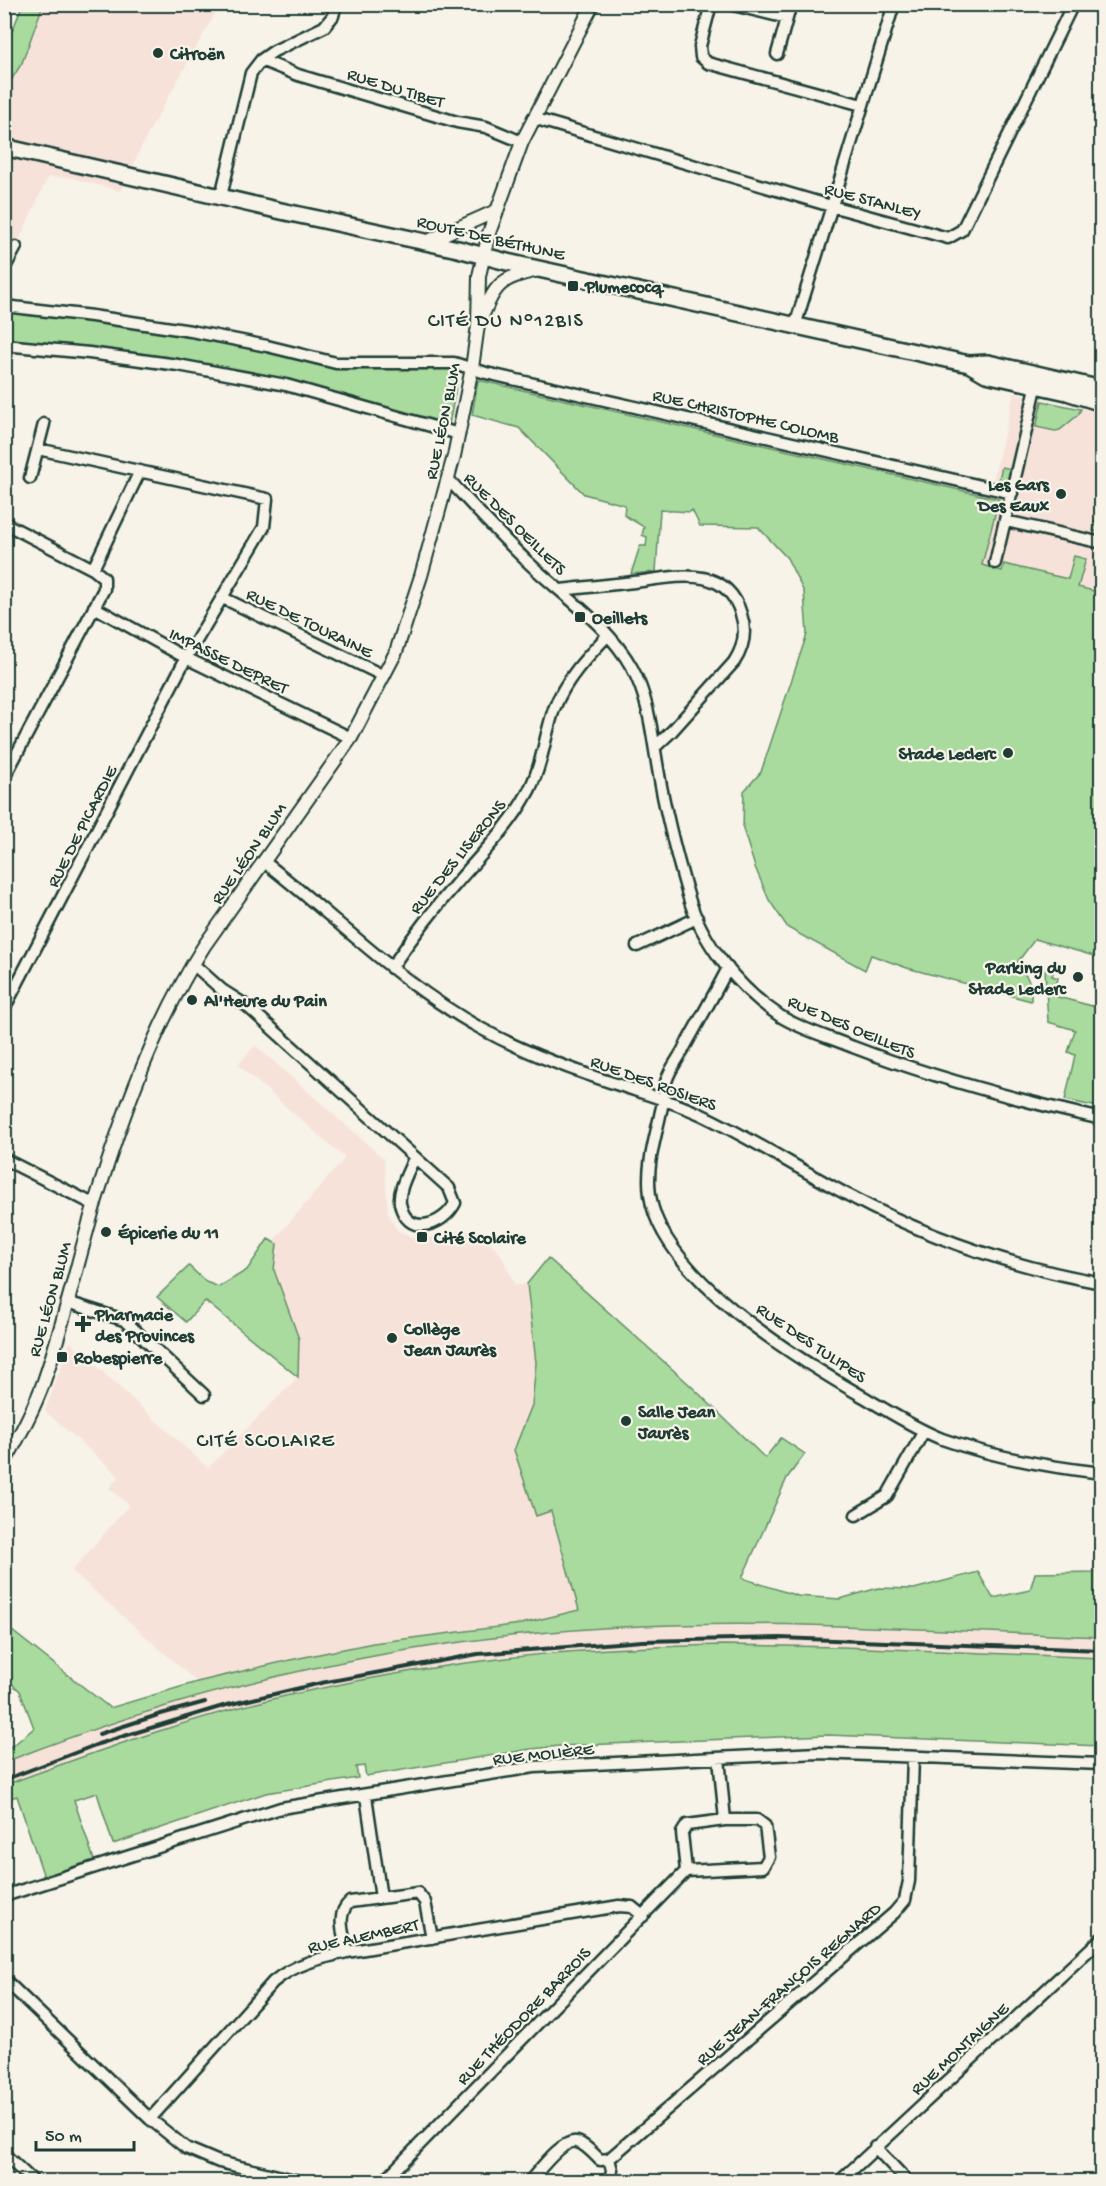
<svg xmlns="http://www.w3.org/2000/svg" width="1106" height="2186" viewBox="0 0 1106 2186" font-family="'Gochi Hand',sans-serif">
<rect width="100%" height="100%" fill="#f7f3e8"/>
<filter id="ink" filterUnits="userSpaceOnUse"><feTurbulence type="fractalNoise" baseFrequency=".0167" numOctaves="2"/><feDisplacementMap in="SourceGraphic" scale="12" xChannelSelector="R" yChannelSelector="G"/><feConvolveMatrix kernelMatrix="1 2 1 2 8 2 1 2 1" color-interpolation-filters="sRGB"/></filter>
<g filter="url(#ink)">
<path fill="#f7e2da" d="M 43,5 L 220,5 L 151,128 L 120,191 L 71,178 L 48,177 L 16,247 L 5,244 L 5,90 L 22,63 Z
M 1014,393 L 1101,413 L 1101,601 L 982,565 L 999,500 L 989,497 Z
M 255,1045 L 384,1159 L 388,1213 L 397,1230 L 412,1237 L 426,1239 L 457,1231 L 472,1231 L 486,1238 L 502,1256 L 515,1285 L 527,1284 L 536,1363 L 532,1405 L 514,1450 L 536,1515 L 551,1511 L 579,1610 L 521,1624 L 373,1643 L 290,1660 L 197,1682 L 72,1571 L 129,1505 L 109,1488 L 119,1476 L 45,1411 L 70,1342 L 208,1468 L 298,1377 L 221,1314 L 262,1254 L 345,1158 L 238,1065 Z
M 780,1625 L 1101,1637 L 1101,1658 L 843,1647 L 722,1645 L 607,1649 L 505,1658 L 390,1675 L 302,1692 L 203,1717 L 101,1749 L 5,1785 L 5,1762 L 21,1756 L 132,1715 L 226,1688 L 305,1670 L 420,1648 L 542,1633 L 642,1626 Z"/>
<path fill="#a8db9d" stroke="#648c68" stroke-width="1.5" d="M 22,5 L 43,5 L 22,63 L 5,90 L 5,46 L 15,24 Z
M 4,306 L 92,315 L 336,363 L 460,365 L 448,431 L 286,385 L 5,345 Z
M 478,380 L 999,499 L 982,565 L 1002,571 L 1004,564 L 1068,579 L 1074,556 L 1086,559 L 1078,587 L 1102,593 L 1101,958 L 1035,939 L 1016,964 C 1029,978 1032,982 1031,1001 L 907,968 L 871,955 L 865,970 L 788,928 L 769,900 L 755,867 L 743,829 L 744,791 L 761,772 L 807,634 L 804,592 L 787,558 L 758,527 L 700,526 L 692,510 L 690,512 L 660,510 L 656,572 L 631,574 L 640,546 L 646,546 L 647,537 L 642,535 L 644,527 L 624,515 L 625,505 L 584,494 L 519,428 L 472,415 Z
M 1042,401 L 1081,409 L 1078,415 L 1060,430 L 1055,431 L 1036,427 Z
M 1002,467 L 1011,469 C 1009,478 1009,486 997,487 Z
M 1101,491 L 1101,518 L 1098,532 L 1093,531 Z
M 1051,966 L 1055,967 L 1052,976 L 1058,978 L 1054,996 L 1096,1007 L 1101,993 L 1102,1093 L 1098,1107 L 1065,1100 L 1075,1055 L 1068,1052 L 1075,1030 L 1048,1022 L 1045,970 Z
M 268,1239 L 277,1244 L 274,1270 L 299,1339 L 298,1377 L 205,1301 L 186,1322 L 157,1297 L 189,1266 L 206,1282 L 219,1287 L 247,1270 Z
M 548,1258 L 690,1385 L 765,1458 L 781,1438 L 805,1454 L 787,1478 L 742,1578 L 798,1596 L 840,1599 L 878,1588 L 914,1589 L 978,1572 L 993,1598 L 1030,1590 L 1035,1573 L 1096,1572 L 1101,1558 L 1101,1637 C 949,1631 795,1620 642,1626 C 424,1635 208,1682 5,1762 L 5,1750 L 15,1744 L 34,1728 L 20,1691 L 5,1678 L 4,1630 L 7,1627 L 110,1708 L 197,1682 L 290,1660 L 373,1643 L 521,1624 L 579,1610 L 551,1511 L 536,1516 L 514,1450 L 532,1405 L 536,1363 L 527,1284 Z
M 722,1645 L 843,1647 L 1101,1658 L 1101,1746 L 828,1735 L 560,1746 L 531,1749 L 366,1776 L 364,1766 L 356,1767 L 358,1778 L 266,1793 L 113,1844 L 97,1793 L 74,1800 L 94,1860 L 44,1877 L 17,1796 L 5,1800 L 5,1785 C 102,1749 201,1714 303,1692 C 403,1670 506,1655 609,1649 C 646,1647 684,1646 722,1645 Z"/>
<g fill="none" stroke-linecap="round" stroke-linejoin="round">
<defs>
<path id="minor" d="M 711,4 L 700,46 L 701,57 L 708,63 L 862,105
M 729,4 L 787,18
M 777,54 L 791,4
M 261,60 L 298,75 L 457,122 L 486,127 L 522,142
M 533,118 L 831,206 L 948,238 L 962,230 L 1073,4
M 221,196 L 251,73 L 261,60 L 274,51 L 324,27 L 333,16 L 336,4
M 4,269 L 16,247
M 4,306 L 92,316 L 191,331 L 267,346 L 336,363 L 454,363 L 486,373 L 1012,493
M 795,326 L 894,4
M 4,345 L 89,353 L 178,365 L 286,385 L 459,434
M 30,478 L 44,424
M 448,479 C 475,508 502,538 531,565 C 565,597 609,626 632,668 C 649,699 652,734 658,769 C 665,811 676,854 688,895 C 701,942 739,989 780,1016 C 802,1030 829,1037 853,1047 C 934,1078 1017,1100 1102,1119
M 1006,521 L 1102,543
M 4,523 L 93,569 L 104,578 L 104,589 L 4,778
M 995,563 L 1038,379
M 93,569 L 140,471
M 561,590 C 585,587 610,585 634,582 C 675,577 726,563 741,614 C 747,632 744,647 734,662 L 672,731 L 655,747
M 223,598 L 384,676
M 94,607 L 186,658 L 351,738
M 263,861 C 336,917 401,985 482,1029 C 525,1053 572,1070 619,1085 C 646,1094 674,1102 700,1114 C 751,1138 800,1170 850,1196 C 928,1238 1015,1267 1102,1283
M 637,946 L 697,918
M 193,964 L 222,990 L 247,1006 L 449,1188 L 455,1203 C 443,1227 406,1237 400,1203 C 398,1189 409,1171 414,1158
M 391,968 C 411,939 432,911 455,885 C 480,855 507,830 526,796 C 542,769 544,738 554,709 C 565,680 586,658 607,636
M 728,968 C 714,995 699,1021 684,1048 C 679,1058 670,1069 667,1079 C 663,1089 664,1101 661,1111 C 655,1140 646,1165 650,1195 C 661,1276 796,1358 862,1396 C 888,1411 914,1428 942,1439 C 993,1457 1048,1467 1102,1473
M 4,1009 L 186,658 L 264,527 L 267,499 L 38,449
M 4,1159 L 95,1205
M 67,1302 L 124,1320 L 204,1395
M 856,1515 L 887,1496 L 924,1431
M 719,1758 L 725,1820
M 366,1796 L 381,1898
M 725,1820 L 757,1820 L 765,1826 L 769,1857 L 763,1867 L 686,1871 L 682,1833 L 687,1825 Z
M 4,1896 L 281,1808 L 534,1767 L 818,1753 L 1102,1764
M 347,1952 C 344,1936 335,1914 350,1902 L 418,1893 L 425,1902 L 432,1938
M 4,1979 L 150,2119 L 186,2148 L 219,2162 L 303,2182
M 150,2119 L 273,1982 C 294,1964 321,1958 347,1952 L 619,1906 L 632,1907 L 643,1916
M 875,2147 L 908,2182
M 4,2154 L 34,2182
M 609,2159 L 612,2170 L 610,2182
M 383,2182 L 686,1871
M 529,2182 C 539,2171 563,2138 577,2142 C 585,2144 594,2154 600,2160 L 609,2159 L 894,1913 L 905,1900 L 909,1881 L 913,1757
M 839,2182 L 1102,1938"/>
<path id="tertiary" d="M 426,242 L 496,211
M 480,321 C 496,284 499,278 539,270
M 4,1463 C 19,1437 34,1409 44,1381 C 64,1323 77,1264 94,1206 C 122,1116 154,1025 204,946 L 351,738 L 396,652 L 421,576 L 454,456 L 472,368 L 478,325 L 479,276 L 489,233 L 522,142 L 593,4"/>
<path id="secondary" d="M 4,147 L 281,211 L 458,249 L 507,262 L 969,364 L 988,363 L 1102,389
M 969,364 L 986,374 L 1067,392 L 1102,403"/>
</defs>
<use href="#minor" stroke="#1f3d34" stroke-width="15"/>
<use href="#tertiary" stroke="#1f3d34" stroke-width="16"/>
<use href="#secondary" stroke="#1f3d34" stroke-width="20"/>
<use href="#minor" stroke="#f7f3e8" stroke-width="10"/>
<use href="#tertiary" stroke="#f7f3e8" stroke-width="12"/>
<use href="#secondary" stroke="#f7f3e8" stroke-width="15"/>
<path stroke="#1f3d34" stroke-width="4" d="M 99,1734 L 161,1714 L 205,1702
M 4,1780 L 98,1744 L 223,1706 L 321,1683 L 478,1654 L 642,1641 L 780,1638 L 1102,1650"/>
</g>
</g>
<g fill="#1f3d34" stroke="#f7f3e8" stroke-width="2">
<circle cx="158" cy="53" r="6"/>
<rect x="567" y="280" width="12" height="12" rx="3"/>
<circle cx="1061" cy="494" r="6"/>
<rect x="574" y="611" width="12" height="12" rx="3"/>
<circle cx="1008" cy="753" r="6"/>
<circle cx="1078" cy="977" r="6"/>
<circle cx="192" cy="1000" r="6"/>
<circle cx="106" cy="1232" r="6"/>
<rect x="416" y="1231" width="12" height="12" rx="3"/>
<path d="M80 1315h6v6h6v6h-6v6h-6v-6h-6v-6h6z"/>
<circle cx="392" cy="1338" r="6"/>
<rect x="56" y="1351" width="12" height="12" rx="3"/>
<circle cx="626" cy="1421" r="6"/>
</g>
<g text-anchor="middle" stroke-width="4.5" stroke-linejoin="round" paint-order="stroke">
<g font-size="18" font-weight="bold" fill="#1f3d34" stroke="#f7f3e8" text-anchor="start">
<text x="170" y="59">Citroën</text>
<text x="585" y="292">Plumecocq</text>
<text x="1049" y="490" text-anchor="end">Les Gars<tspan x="1049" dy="21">Des Eaux</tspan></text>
<text x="592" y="623">Oeillets</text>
<text x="996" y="759" text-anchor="end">Stade Leclerc</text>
<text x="1066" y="973" text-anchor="end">Parking du<tspan x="1066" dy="21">Stade Leclerc</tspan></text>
<text x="204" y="1006">Al'Heure du Pain</text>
<text x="118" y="1238">Épicerie du 11</text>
<text x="434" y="1243">Cité Scolaire</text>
<text x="95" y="1320">Pharmacie<tspan x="95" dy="21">des Provinces</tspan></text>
<text x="404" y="1334">Collège<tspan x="404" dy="21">Jean Jaurès</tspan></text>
<text x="74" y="1363">Robespierre</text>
<text x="638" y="1417">Salle Jean<tspan x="638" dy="21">Jaurès</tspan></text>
</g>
<g font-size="18" fill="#1f3d34" stroke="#f7f3e8">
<text transform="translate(396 87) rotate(17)" y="6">RUE DU TIBET</text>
<text transform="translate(873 200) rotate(15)" y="6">RUE STANLEY</text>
<text transform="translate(491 237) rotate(13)" y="6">ROUTE DE BÉTHUNE</text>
<text transform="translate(746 415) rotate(13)" y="6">RUE CHRISTOPHE COLOMB</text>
<text transform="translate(442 421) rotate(-78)" y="6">RUE LÉON BLUM</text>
<text transform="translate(516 523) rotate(45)" y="6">RUE DES OEILLETS</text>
<text transform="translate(310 622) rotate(26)" y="6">RUE DE TOURAINE</text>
<text transform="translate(229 660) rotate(26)" y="6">IMPASSE DEPRET</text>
<text transform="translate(81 826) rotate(-63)" y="6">RUE DE PICARDIE</text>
<text transform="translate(248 853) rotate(-55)" y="6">RUE LÉON BLUM</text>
<text transform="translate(457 856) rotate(-51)" y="6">RUE DES LISERONS</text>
<text transform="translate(852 1026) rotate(23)" y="6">RUE DES OEILLETS</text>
<text transform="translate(654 1082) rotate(20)" y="6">RUE DES ROSIERS</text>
<text transform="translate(49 1299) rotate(-74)" y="6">RUE LÉON BLUM</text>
<text transform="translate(812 1342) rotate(34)" y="6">RUE DES TULIPES</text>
<text transform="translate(543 1753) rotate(-6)" y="6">RUE MOLIÈRE</text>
<text transform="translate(363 1935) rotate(-12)" y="6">RUE ALEMBERT</text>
<text transform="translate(788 1983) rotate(-41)" y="6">RUE JEAN-FRANÇOIS REGNARD</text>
<text transform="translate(523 2015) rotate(-46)" y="6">RUE THÉODORE BARROIS</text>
<text transform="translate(959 2048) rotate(-43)" y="6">RUE MONTAIGNE</text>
</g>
<g font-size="20" letter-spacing="1.5" fill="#1f3d34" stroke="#f7f3e8">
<text x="506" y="326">CITÉ DU N°12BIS</text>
<text x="266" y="1446">CITÉ SCOLAIRE</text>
</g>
</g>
<rect width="1106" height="2186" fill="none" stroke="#f7f3e8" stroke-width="24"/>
<rect x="12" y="12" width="1082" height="2162" fill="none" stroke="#1f3d34" stroke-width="2" filter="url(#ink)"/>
<path d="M36 2141v9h98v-9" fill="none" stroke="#1f3d34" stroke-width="3"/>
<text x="45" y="2141" font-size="18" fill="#1f3d34" stroke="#f7f3e8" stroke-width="4.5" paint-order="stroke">50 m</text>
</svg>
